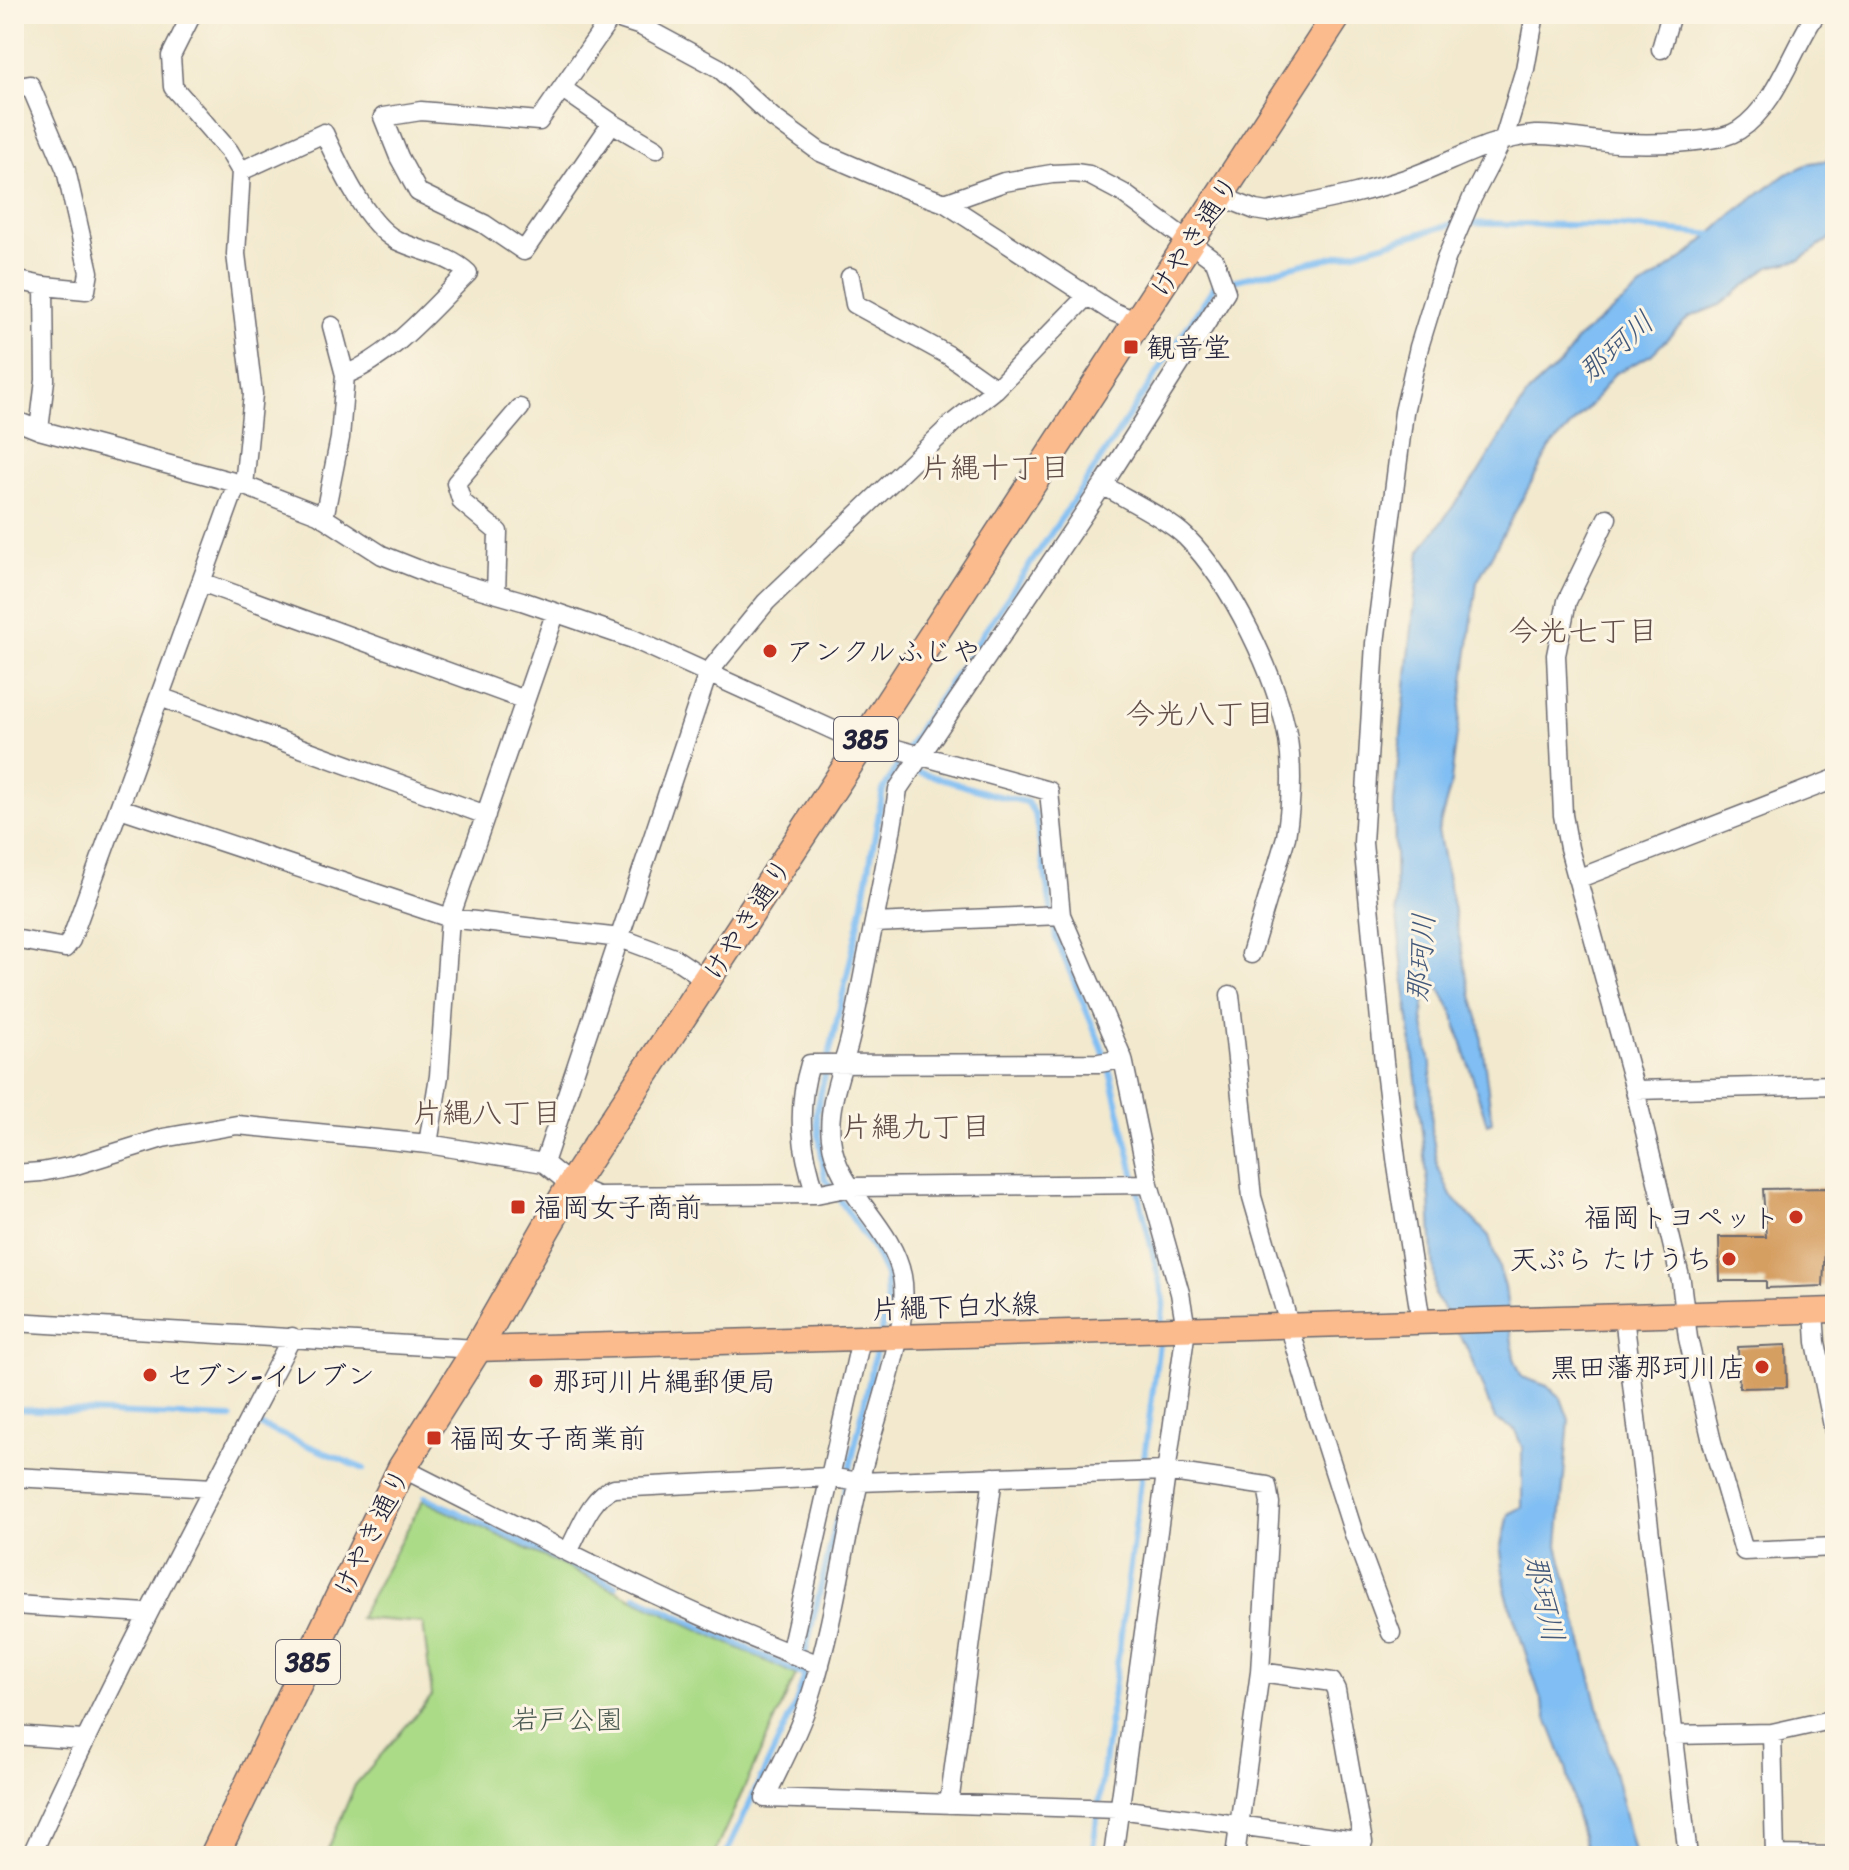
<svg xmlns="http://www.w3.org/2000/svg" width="1849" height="1870" viewBox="0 0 1849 1870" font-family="Sriracha,'Klee One',sans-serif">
<rect width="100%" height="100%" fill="#fcf5e5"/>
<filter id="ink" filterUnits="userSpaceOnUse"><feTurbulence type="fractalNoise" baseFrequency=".0125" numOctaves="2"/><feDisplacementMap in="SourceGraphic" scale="16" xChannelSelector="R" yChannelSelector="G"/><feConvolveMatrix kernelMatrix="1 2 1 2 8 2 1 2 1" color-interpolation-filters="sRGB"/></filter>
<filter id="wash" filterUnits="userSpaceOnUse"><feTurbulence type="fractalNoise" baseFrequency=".006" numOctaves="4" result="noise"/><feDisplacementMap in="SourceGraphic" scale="32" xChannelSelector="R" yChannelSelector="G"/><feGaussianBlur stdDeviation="1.8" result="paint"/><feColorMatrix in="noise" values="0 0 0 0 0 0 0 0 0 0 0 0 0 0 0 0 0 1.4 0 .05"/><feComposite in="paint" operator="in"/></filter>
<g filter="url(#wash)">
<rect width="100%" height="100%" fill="#f2e9ce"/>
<path fill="#acdb88" stroke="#677e62" stroke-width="2" d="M 423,1500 L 796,1675 L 713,1856 L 325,1856 L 355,1785 L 432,1696 L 423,1623 L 359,1618 Z"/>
<path fill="#80bef3" stroke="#517097" stroke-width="2" d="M 1835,159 L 1835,235 L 1800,260 L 1769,267 L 1720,305 L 1689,317 L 1651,355 L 1614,374 L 1594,401 L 1550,448 L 1477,582 L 1450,788 L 1438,831 L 1467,976 L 1480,1026 L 1492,1122 L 1487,1124 L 1452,1011 L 1432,974 L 1426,975 L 1423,1019 L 1431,1064 L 1432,1133 L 1438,1167 L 1451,1196 L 1489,1236 L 1505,1287 L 1514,1358 L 1522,1377 L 1547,1386 L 1561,1398 L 1569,1420 L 1558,1545 L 1635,1856 L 1588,1856 L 1576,1816 L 1566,1767 L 1548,1721 L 1506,1593 L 1501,1550 L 1509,1514 L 1522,1507 L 1522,1447 L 1515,1430 L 1495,1419 L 1466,1346 L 1435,1296 L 1430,1200 L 1396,909 L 1394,802 L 1420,551 L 1478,473 L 1529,392 L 1564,360 L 1577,339 L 1640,288 L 1690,253 L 1734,213 L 1786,174 L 1811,163 Z"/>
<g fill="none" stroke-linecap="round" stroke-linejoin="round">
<path stroke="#80bef3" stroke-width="6" d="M 915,771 L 994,795 L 1027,802 L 1035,814 L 1056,938 L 1102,1048 L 1111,1076 L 1164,1300 L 1161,1325
M 881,1331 L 887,1302 L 886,1275 L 874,1250 L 825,1178 L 816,1114 L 861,913 L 883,790 L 920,727 L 1073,501 L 1215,285 L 1359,251 L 1456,223 L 1620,226 L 1716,235
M 14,1409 L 231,1418
M 259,1425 L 364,1469
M 425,1497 L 616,1586
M 636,1596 L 804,1675
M 725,1856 L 796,1703 L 804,1678 L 804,1658 L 836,1522 L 841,1510 L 878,1341
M 1092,1856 L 1160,1336"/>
</g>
<g id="blocks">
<path fill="#d69f62" d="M 1828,1188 L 1823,1286 L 1766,1288 L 1766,1281 L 1720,1281 L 1719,1237 L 1766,1237 L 1763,1189 Z
M 1786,1345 L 1787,1387 L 1739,1388 L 1738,1347 Z"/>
</g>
</g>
<g filter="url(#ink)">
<use href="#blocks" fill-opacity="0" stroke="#6b686e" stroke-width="2"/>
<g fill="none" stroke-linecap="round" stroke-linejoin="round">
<defs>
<path id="minor" d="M 192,14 L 171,56 L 173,87 L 229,151 L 241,171 L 236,254 L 253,394 L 244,486
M 604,14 L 641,26 L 719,68 L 772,117 L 820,152 L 909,190 L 945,203 L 1111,311 L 1138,322
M 1661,49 L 1671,14
M 14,88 L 30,85 L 66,170 L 89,272 L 86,290 L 44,286
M 563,89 L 612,123 L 524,251 L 484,224 L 418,192 L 399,157 L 383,117 L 421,111 L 539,121 L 612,16
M 612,123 L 656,149
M 241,171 L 324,133 C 339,165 365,223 396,240 C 420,252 448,254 468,273 C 431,309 394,355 345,375 L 340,438 L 324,518
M 1220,196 L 1255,210 L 1267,212 C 1314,202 1362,194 1408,178 C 1451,163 1489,138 1535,135 C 1564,134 1591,142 1620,143 C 1648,144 1676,144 1704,140 C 1717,138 1728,137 1739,130 C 1776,106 1792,49 1816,14
M 945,203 L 1004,182 L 1052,174 L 1075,173 L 1089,175 L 1123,193 L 1215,261 L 1226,292 L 1103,485 L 898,789 C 891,839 881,887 871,937 C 863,972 858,1008 849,1043 C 841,1073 827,1107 831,1138 C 836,1191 892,1224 902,1276 C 912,1326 871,1429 859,1482 C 843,1550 834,1620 813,1688 C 802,1726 782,1762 765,1798 L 1119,1809 L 1363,1842 L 1336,1690 L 1332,1682 L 1260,1672
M 850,277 L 855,304 L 948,355 L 996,389
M 14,280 L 44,286 L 45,380 L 39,430
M 332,326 L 345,375
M 14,420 L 39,430 L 237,483 L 318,514 L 382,555 L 435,576 L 522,601 L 633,639 L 842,734 L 1049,791 L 1061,915 L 1123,1059 L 1149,1184 L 1180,1293 L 1186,1329 L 1113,1856
M 1103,485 C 1126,499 1168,519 1186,537 C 1231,582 1277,676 1288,739 C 1293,770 1291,806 1286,837 L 1251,954
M 1607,518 L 1567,601 L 1556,655 L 1563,815 L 1569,848 L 1635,1090 L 1681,1281 L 1688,1338 L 1712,1442 L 1744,1551 L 1835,1547
M 201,582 L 525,700
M 496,593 L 498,532 L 462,502 L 456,483 L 520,408
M 160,697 L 486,815
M 120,808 L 450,918 L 620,938 L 674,958 L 707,980
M 1577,879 L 1835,779
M 874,923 L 1061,915
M 14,939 L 65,948 L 71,940 L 237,483
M 1230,995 L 1252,1197 L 1307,1386 L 1354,1534 L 1391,1633
M 1635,1090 L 1835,1085
M 428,1144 L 439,1076 L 450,918 L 555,614
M 544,1163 L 708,673 L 766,602 L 953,423 L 996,389 L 1088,295
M 14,1174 L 41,1172 L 73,1166 L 163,1138 L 237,1125 L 428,1144 L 544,1163 L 571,1185 L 597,1196 L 816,1194 L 851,1187 L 1149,1184
M 816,1194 C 801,1150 796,1110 810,1064 L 1099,1063 L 1123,1059
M 1814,1311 L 1816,1342 L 1835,1436
M 1624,1316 L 1688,1856
M 14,1322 L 477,1349
M 1421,1322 L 1397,1166 L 1384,1062 L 1363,843 L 1375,643 L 1404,412 L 1419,347 L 1446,259 L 1472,198 L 1505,135 L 1525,69 L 1535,14
M 402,1468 C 539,1537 676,1611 820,1665
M 14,1477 L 213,1488
M 568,1552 C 579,1532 591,1495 614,1488 L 828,1477 L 859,1482 L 1165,1471 L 1267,1486 L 1270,1503 L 1260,1672 L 1235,1856
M 14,1605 L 147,1613
M 790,1654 L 861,1339
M 1772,1733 L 1775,1855 L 1835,1856
M 14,1735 L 83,1740
M 1673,1735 L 1772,1733 L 1835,1719
M 949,1804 L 993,1477
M 31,1856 C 111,1680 202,1509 292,1337"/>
<path id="major" d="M 477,1349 L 1835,1310"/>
<path id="highway" d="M 214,1856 L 402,1468 L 477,1349 L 571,1185 L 864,741 L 1338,14"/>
</defs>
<use href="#minor" stroke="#6b686e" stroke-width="21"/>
<use href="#major" stroke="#6b686e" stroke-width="27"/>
<use href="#highway" stroke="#6b686e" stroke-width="31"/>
<use href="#minor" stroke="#fff" stroke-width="18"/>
<use href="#major" stroke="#fbbb8d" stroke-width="24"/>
<use href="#highway" stroke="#fbbb8d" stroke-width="28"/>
</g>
</g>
<g fill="#c8321e" stroke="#fcf5e5" stroke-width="3">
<rect x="1123" y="339" width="16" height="16" rx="4"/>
<circle cx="770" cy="651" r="8"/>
<rect x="510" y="1199" width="16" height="16" rx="4"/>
<circle cx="1796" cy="1217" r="8"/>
<circle cx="1729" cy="1259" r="8"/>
<circle cx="1762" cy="1367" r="8"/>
<circle cx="150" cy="1375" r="8"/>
<circle cx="536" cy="1381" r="8"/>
<rect x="426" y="1430" width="16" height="16" rx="4"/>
</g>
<g text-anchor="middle" stroke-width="6" stroke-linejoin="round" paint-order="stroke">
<g fill="#fcf5e5" stroke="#63616e" stroke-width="2">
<rect x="834" y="717" width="64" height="44" rx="6"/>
<rect x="276" y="1640" width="64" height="44" rx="6"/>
</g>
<g font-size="26" font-weight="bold" fill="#22223b">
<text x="866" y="748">385</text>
<text x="308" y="1671">385</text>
</g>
<g font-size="28" fill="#22223b" stroke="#fcf5e5">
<text transform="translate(1194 236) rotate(-57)" y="10">けやき通り</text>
<text transform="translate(747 919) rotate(-57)" y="10">けやき通り</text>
<text transform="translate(955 1306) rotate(-2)" y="10">片繩下白水線</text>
<text transform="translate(371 1532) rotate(-64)" y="10">けやき通り</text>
</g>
<g font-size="28" fill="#22223b" stroke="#fcf5e5" text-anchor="start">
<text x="1147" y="357">観音堂</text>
<text x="786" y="661">アンクルふじや</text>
<text x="534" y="1217">福岡女子商前</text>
<text x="1780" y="1227" text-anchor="end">福岡トヨペット</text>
<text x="1713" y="1269" text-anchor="end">天ぷら たけうち</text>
<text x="1746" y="1377" text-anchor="end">黒田藩那珂川店</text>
<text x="166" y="1385">セブン-イレブン</text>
<text x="552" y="1391">那珂川片縄郵便局</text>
<text x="450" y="1448">福岡女子商業前</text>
</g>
<g font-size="28" fill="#4b5a52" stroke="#fcf5e5">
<text x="567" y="1729">岩戸公園</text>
</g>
<g font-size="30" font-style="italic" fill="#43597b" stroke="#fcf5e5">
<text transform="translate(1616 347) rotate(-42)" y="10">那珂川</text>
<text transform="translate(1421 958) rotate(-86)" y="10">那珂川</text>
<text transform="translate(1544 1598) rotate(77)" y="10">那珂川</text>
</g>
<g font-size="30" fill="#614e49" stroke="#fcf5e5">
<text x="995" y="478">片縄十丁目</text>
<text x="1583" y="641">今光七丁目</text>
<text x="1200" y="724">今光八丁目</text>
<text x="487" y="1123">片縄八丁目</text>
<text x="916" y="1137">片縄九丁目</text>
</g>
</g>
<rect width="1849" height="1870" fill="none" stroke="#fcf5e5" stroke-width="48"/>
</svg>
